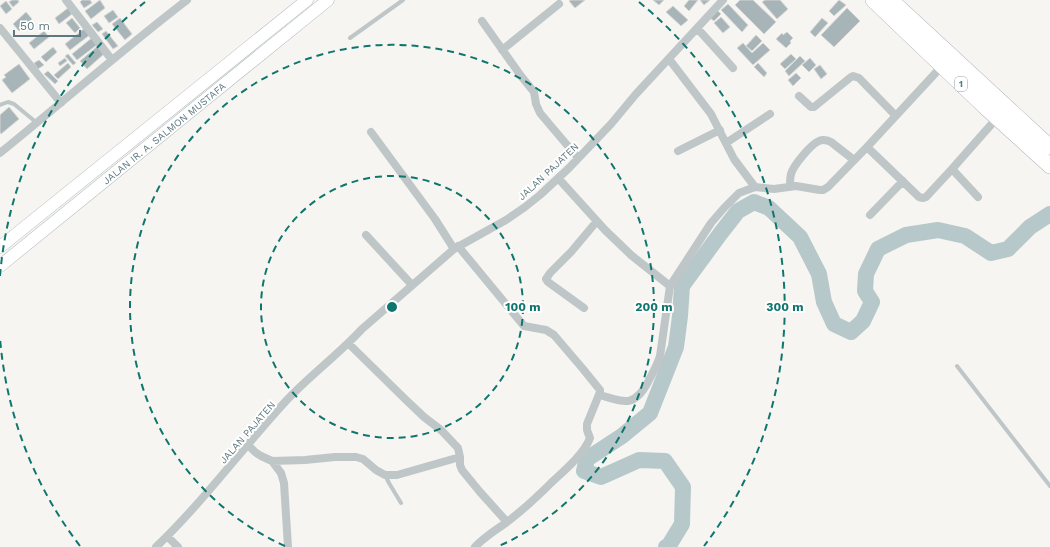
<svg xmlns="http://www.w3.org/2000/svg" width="1050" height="547" viewBox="0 0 1050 547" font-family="'Work Sans',sans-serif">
<rect width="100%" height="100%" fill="#f6f5f1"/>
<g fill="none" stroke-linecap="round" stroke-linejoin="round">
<path stroke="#b6c8ca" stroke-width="16" d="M 666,547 L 668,547 L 682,524 L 683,487 L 665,461 L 639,460 L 601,477 L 584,471 L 587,459 L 622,436 L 650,413 L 676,347 L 680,316 L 682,286 L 720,234 L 738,211 L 754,202 L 769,208 L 800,237 L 819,274 L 824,302 L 834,324 L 851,332 L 863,321 L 872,302 L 865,291 L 866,274 L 878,249 L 906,235 L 938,230 L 965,236 L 991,253 L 1008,249 L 1030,227 L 1050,214"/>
</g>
<path fill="#a7b4b8" stroke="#d7d6d4" d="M 12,0 L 18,0 L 19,2 L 13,7 L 9,2 Z
M 82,0 L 90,0 L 92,3 L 84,8 L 80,2 Z
M 100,0 L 105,8 L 91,19 L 85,11 Z
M 571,0 L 585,0 L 575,8 L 569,1 Z
M 653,0 L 664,0 L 659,5 Z
M 689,0 L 698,0 L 689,11 L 684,6 Z
M 700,0 L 710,0 L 704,5 Z
M 740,0 L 753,0 L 776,22 L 764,34 L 735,5 Z
M 765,0 L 780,0 L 788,9 L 777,19 L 762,2 Z
M 839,0 L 846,5 L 834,16 L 829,11 Z
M 6,1 L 12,9 L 6,14 L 0,6 Z
M 728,4 L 748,25 L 742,32 L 721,10 Z
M 673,6 L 688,20 L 681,26 L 666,12 Z
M 68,8 L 72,14 L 59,24 L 55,18 Z
M 847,8 L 860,21 L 834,47 L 821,35 Z
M 113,10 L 118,17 L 109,23 L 104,16 Z
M 717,10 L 721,14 L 714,21 L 710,18 Z
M 26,12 L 32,19 L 19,31 L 13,24 Z
M 721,17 L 730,27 L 723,33 L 714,23 Z
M 72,18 L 80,28 L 75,33 L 66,23 Z
M 120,18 L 132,34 L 125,40 L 112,24 Z
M 822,18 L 828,23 L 815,37 L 810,32 Z
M 97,22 L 103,29 L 98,32 L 92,25 Z
M 86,27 L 91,34 L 70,50 L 65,44 Z
M 44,31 L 49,37 L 34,49 L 29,43 Z
M 106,31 L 118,46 L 113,49 L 102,34 Z
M 787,32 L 793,38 L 790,41 L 791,43 L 786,48 L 776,39 L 782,33 L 783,35 Z
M 756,35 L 762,41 L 752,51 L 746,46 Z
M 93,37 L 98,44 L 77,60 L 72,54 Z
M 743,43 L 752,53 L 763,43 L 770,50 L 753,65 L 737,48 Z
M 99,45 L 105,53 L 87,69 L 80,61 Z
M 53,47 L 57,52 L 46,62 L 41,57 Z
M 68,54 L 76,63 L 73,65 L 65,56 Z
M 791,54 L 796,59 L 785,69 L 780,64 Z
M 800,56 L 805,61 L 789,76 L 785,71 Z
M 65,58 L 67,61 L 60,66 L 58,63 Z
M 810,58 L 816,65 L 809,72 L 802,65 Z
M 39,60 L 44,65 L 38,69 L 34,63 Z
M 68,63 L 71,67 L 58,79 L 54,75 Z
M 758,63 L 767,73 L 764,77 L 754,67 Z
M 19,64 L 30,79 L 12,93 L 2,80 L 6,77 L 4,75 Z
M 820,65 L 827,74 L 821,79 L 814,69 Z
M 48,71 L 58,81 L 55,84 L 44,74 Z
M 796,73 L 801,78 L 793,86 L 788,80 Z
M 9,107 L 19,119 L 1,134 L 0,132 L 0,115 Z"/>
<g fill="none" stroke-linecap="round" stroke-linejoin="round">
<defs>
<g id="secondary">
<path d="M 0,247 L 307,0"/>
<path id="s1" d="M 0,266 L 328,0"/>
</g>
<path id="highway" d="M 873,0 L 985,107 L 1050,166
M 891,0 L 1050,147"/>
</defs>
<use href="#secondary" stroke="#b1babd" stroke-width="13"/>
<use href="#highway" stroke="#b2b8ba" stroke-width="16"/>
<path stroke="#bfc6c8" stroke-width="4" d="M 350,38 L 403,0
M 0,105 L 8,102 L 14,104 L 37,123
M 957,366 L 1050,486
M 385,475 L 389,483 L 401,503"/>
<path stroke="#bfc6c8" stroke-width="8" d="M 66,0 L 112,60
M 482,21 L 521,76 L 534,92 L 536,104 L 540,113 L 578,158
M 0,28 L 61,103
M 697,28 L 733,68
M 502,50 L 559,4
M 669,59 L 711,114 L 734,159 L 755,187 L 774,189 L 796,186 L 820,190 L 823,190 L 828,187 L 867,147 L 919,197 L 923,198 L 926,197 L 952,169 L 997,118
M 799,96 L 811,107 L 814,107 L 851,77 L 853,76 L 859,78 L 896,116
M 371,132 L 435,219 L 454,249
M 726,143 L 770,114
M 867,147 L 942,66
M 678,151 L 720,130
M 0,153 C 63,102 123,49 187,0
M 952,169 L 978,197
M 558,178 L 605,230 L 631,255 L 670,286
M 790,187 C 790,183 790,178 791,174 C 793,166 811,144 819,141 C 823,139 827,140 831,142 L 854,160
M 870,215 L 903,181
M 366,235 L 412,285
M 458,246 L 524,326 L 546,330 L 554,335 L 583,369 L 600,390 L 600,392 L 587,424 L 587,430 L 590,438 C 584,454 565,470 552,482 C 538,496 523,510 507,522 C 496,530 484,537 475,547
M 584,308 L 548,282 L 546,279 L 550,273 L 571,252 L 597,221
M 348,343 L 404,398 L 424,417 L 441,430 L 458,448 L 460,457 L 460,465 L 462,470 L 480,492 L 507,522
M 600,395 C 624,402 634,408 648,382 C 652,374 657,366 660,356 L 670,286 L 711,223 L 724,208 L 739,193 L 755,187
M 248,445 L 255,452 L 261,456 L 272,461 L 305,460 L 335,457 L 356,457 L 363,459 L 376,470 L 385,475 L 397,475 L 460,457
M 272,461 L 281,473 L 284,483 L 288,547
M 167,536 L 178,547
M 156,547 C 203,502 241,450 285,402 C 309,376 338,355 362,329 L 454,249 L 506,220 L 525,207 L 540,195 L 569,168 L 611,124 L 636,94 L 723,0"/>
<use href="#secondary" stroke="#fff" stroke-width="12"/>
<use href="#highway" stroke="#fff" stroke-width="15"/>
</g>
<g fill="none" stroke="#0f766e" stroke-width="2" stroke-dasharray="7 5">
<circle cx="392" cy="307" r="131"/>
<path d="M285 546A262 262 0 1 1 499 546"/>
<path d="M80 546A393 393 0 0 1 0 338M0 276A393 393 0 0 1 145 2M639 2A393 393 0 0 1 704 546"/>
</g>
<g text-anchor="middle" stroke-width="4" stroke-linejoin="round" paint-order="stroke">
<rect fill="#fff" stroke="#8ea0a6" stroke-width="1" x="955" y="77" width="12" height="14" rx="3"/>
<g font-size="9" font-weight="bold" fill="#5d7880">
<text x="961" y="87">1</text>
</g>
<g font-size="10" fill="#5d7880" stroke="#fff">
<text dy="4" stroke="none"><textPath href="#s1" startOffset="211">JALAN IR. A. SALMON MUSTAFA</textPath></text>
<text transform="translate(548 171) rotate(-43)" y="4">JALAN PAJATEN</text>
<text transform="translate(247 432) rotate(-49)" y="4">JALAN PAJATEN</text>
</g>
</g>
<circle cx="392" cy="307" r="6" fill="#0f766e" stroke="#fff" stroke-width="2"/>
<g font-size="12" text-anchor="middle" font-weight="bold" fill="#0f766e" stroke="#fff" stroke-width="4" stroke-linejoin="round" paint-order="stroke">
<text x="523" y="311">100 m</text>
<text x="654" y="311">200 m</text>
<text x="785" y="311">300 m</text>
</g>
<path d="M14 30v6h66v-6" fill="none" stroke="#5d7880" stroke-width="2"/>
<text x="20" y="30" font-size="12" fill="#5d7880" stroke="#ffffff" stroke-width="3" paint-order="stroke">50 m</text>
</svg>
